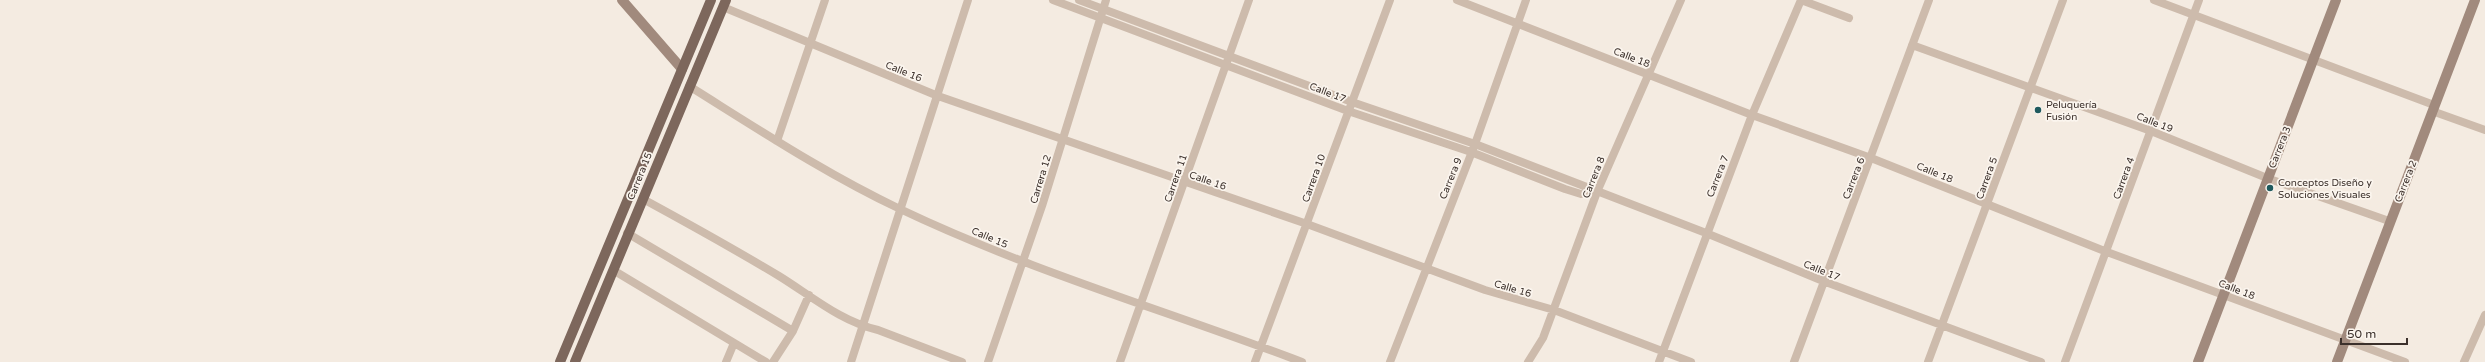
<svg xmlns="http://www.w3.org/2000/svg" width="2485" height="362" viewBox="0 0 2485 362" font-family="'Varela Round',sans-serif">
<rect width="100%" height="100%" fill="#f4ebe1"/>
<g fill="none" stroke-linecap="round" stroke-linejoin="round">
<path stroke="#cdbbac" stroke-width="8" d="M 1053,0 L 1348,111 L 1471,152 L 1565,189 L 1581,194 L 1596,192
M 1079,0 L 1352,102 L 1475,144 L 1706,233 L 1823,281 L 2041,362
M 1457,0 L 1752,115 L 1871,158 L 2107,252 L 2405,362
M 1801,0 L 1849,18
M 2154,0 L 2434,105
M 723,7 L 938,96 L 1307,224 L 1485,290 L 1554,310 L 1691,362
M 1912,45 L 2151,131 L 2267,178 L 2389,221
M 689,86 C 758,129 826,174 900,209 C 1030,271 1168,311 1302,362
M 2432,111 L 2485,130
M 777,141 L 825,0
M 643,199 C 689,224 734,249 779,276 C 810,295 841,322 878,330 L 962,362
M 627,233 L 793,331
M 613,270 L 766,362
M 726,362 L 734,343
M 773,362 L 793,331 L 809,295
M 851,362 L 968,0
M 988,362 L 1042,206 L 1106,0
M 1120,362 L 1249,0
M 1255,362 L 1390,0
M 1390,362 L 1475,144 L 1526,0
M 1528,362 L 1543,338 L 1597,192 L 1681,0
M 1659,362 L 1752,115 L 1801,0
M 1794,362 L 1929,0
M 1928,362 L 2063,0
M 2065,362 L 2199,0
M 2464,362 L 2485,315"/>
<path stroke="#a18a7d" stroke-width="10" d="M 622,0 L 682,69
M 2198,362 L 2336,0
M 2337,362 L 2475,0"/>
<path stroke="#7d675c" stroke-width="10" d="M 560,362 L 711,0
M 575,362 L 726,0"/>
</g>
<g fill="#1f5a5e" stroke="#fbf5ee" stroke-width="1.5">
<circle cx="2038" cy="110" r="4"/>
<circle cx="2270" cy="188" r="4"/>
</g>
<g text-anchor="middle" stroke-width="3.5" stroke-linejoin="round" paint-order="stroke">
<g font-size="10" fill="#3b302b" stroke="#fbf5ee">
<text transform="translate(1632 57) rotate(21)" y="4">Calle 18</text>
<text transform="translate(904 71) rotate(22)" y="4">Calle 16</text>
<text transform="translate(1328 92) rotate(21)" y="4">Calle 17</text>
<text transform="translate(2155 122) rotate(21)" y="4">Calle 19</text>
<text transform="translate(2279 147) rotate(-69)" y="4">Carrera 3</text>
<text transform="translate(1935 172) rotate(22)" y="4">Calle 18</text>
<text transform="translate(639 176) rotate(-68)" y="4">Carrera 15</text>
<text transform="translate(1717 176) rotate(-69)" y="4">Carrera 7</text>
<text transform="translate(1593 177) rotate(-68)" y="4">Carrera 8</text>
<text transform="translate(1175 178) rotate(-71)" y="4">Carrera 11</text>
<text transform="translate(1313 178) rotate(-70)" y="4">Carrera 10</text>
<text transform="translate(1450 178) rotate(-68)" y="4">Carrera 9</text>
<text transform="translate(1853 178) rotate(-69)" y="4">Carrera 6</text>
<text transform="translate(1986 178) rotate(-70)" y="4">Carrera 5</text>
<text transform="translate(2123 178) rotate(-70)" y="4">Carrera 4</text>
<text transform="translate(1040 179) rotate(-73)" y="4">Carrera 12</text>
<text transform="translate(1208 180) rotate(19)" y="4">Calle 16</text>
<text transform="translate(2405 181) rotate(-69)" y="4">Carrera 2</text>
<text transform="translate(990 237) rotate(23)" y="4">Calle 15</text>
<text transform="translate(1822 270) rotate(22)" y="4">Calle 17</text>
<text transform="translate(1513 288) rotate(16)" y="4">Calle 16</text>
<text transform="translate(2237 289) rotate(21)" y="4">Calle 18</text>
</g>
<g font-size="10" fill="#3b302b" stroke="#fbf5ee" text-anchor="start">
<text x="2046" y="108">Peluquería<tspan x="2046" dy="12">Fusión</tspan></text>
<text x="2278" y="186">Conceptos Diseño y<tspan x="2278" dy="12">Soluciones Visuales</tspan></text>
</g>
</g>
<path d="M2341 338v6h66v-6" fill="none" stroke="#3b302b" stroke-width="2"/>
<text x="2347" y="338" font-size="12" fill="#3b302b" stroke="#fbf5ee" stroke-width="3" paint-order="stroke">50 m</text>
</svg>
